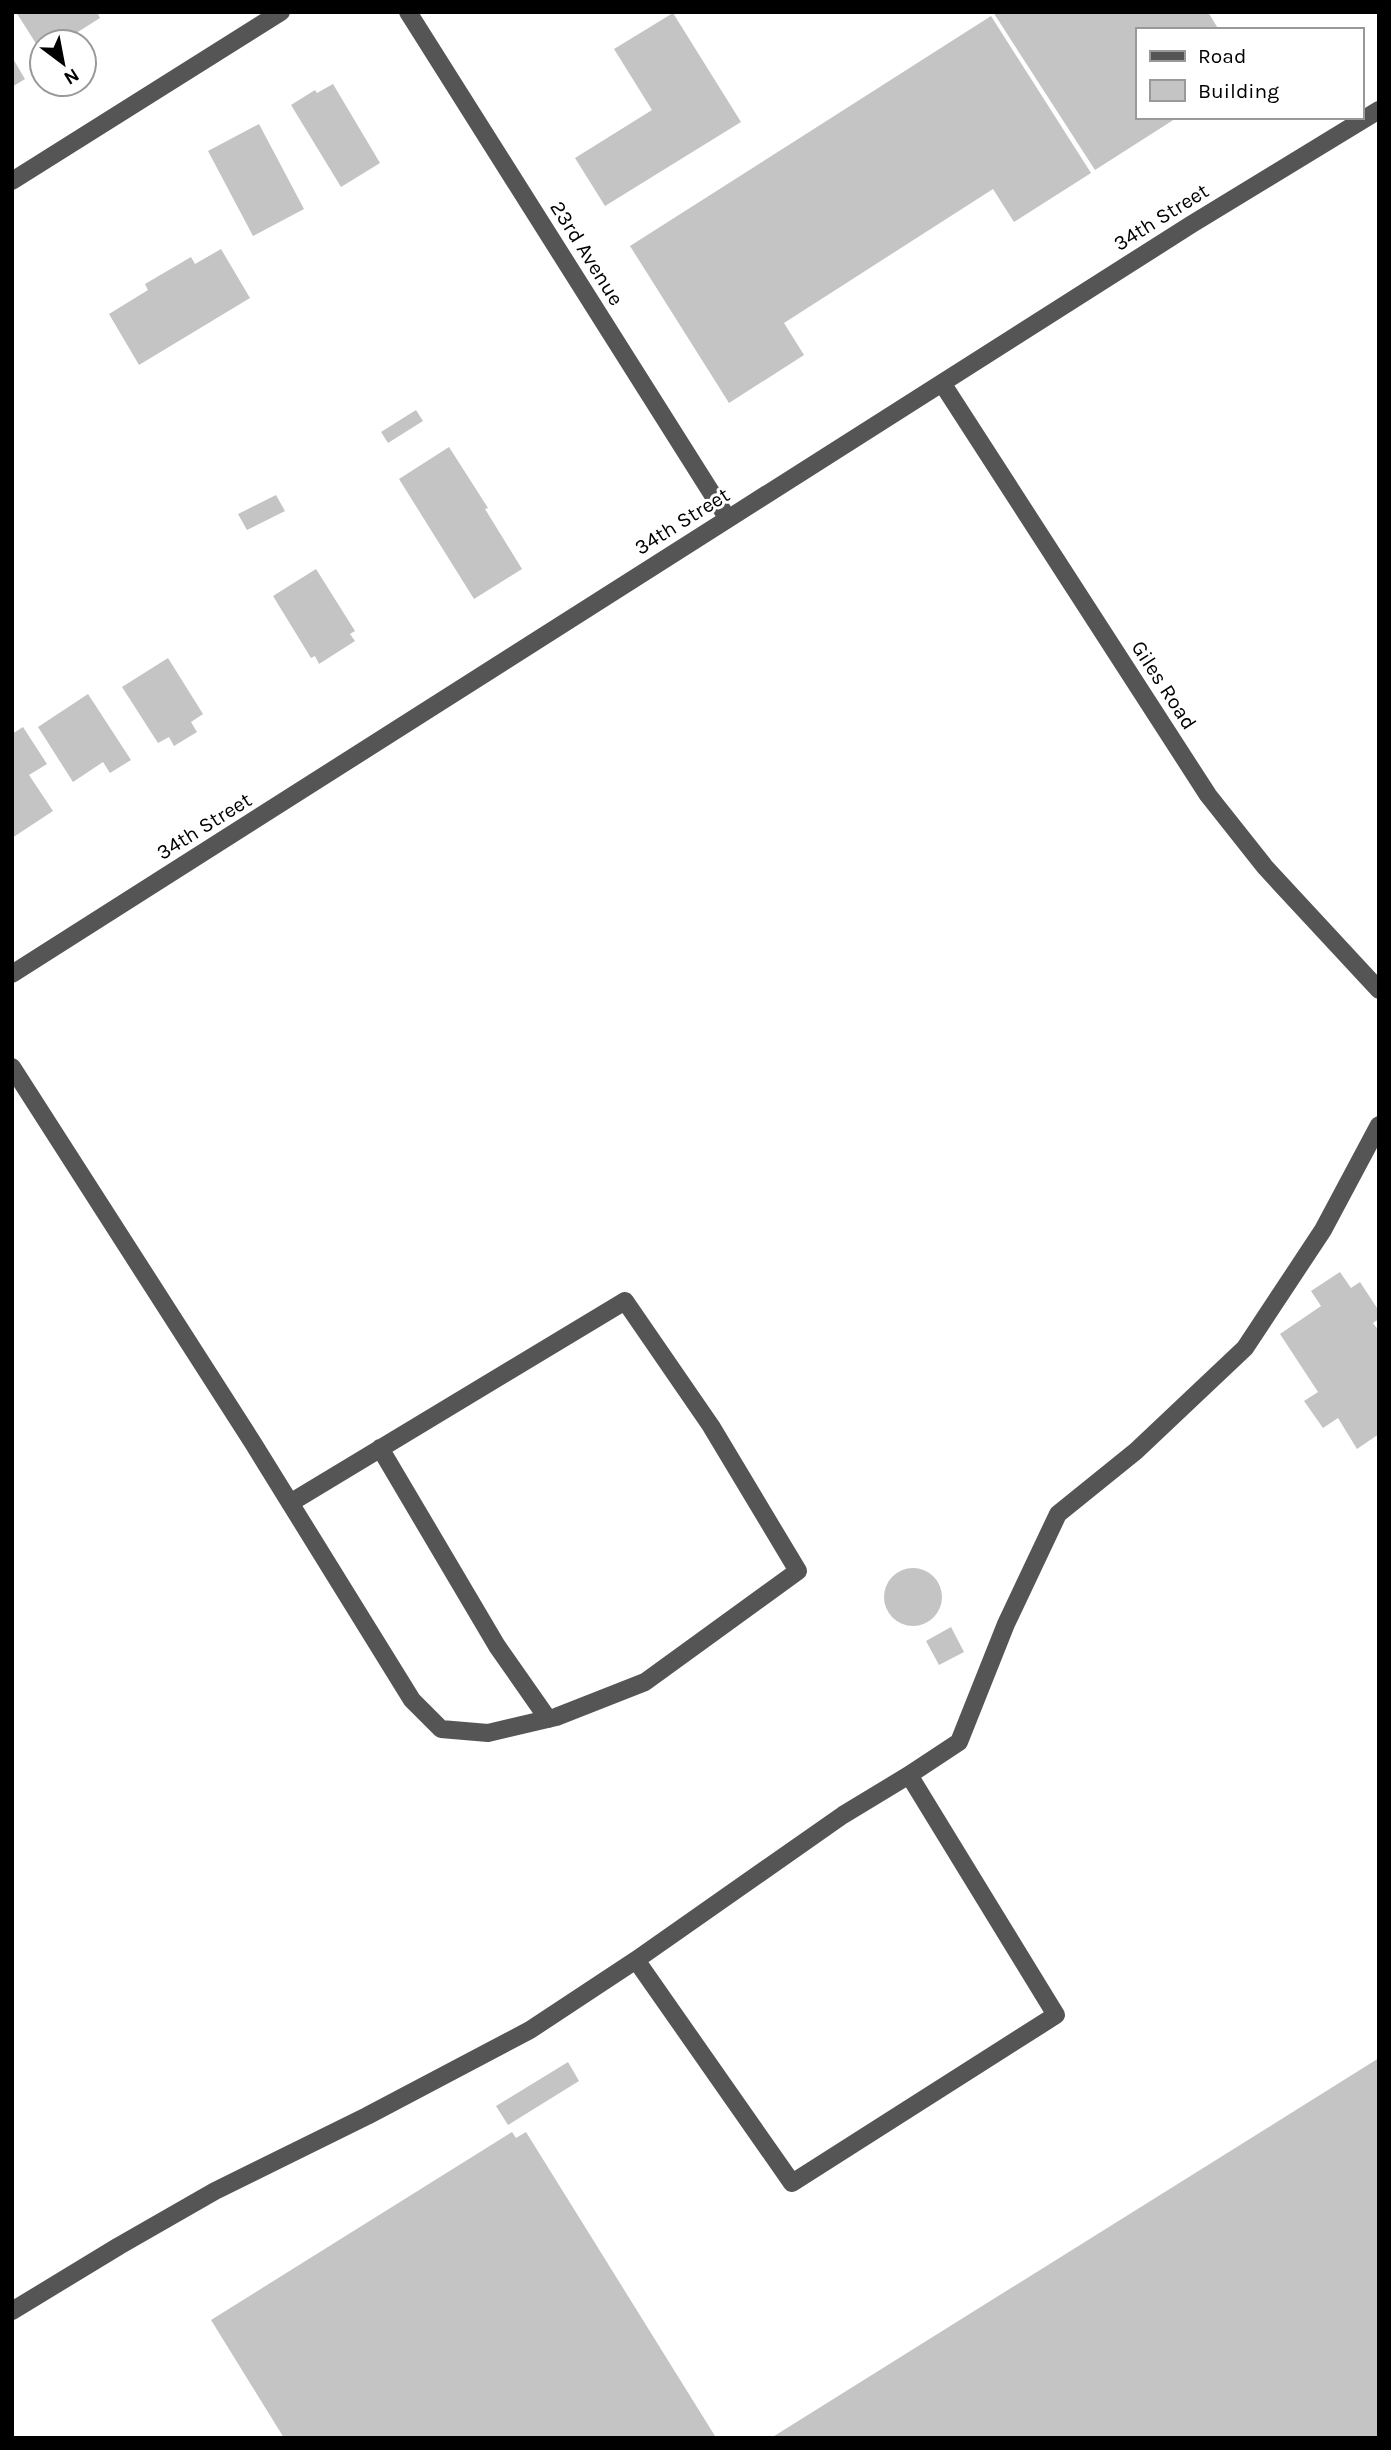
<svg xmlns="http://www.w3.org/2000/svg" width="1391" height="2450" viewBox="0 0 1391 2450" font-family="Karla,sans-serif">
<rect width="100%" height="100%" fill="#fff"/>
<path fill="#c4c4c4" d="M 16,12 L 97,12 L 100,18 L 62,42 L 42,42 L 42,53 Z
M 993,12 L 1208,12 L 1219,30 L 1137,30 L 1137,117 L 1178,117 L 1095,170 Z
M 673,13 L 741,122 L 605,206 L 575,158 L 652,110 L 614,49 Z
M 991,16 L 1091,173 L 1014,222 L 993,189 L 784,323 L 804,355 L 729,403 L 630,246 Z
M 12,57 L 25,79 L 12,87 Z
M 333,84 L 380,163 L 341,187 L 291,105 L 315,90 L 317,93 Z
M 259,124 L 304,209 L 253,236 L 208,151 Z
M 221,249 L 250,298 L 139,365 L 109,314 L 148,290 L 145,284 L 191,257 L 195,264 Z
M 416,410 L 423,421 L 388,443 L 381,432 Z
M 449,447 L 488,508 L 485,509 L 522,569 L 474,599 L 399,479 Z
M 276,495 L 285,511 L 247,530 L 238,514 Z
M 316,569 L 355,631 L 350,634 L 355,641 L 319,664 L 315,656 L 311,658 L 273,596 Z
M 168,658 L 203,714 L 191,722 L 197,732 L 174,746 L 169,737 L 158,743 L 122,687 Z
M 88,694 L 131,760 L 110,773 L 103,762 L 73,782 L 38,727 Z
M 23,727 L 47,764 L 29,775 L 53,811 L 12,838 L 12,734 Z
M 1340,1272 L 1351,1288 L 1360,1282 L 1379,1311 L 1379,1319 L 1373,1323 L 1379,1331 L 1379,1434 L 1357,1449 L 1338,1418 L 1323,1428 L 1304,1401 L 1318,1392 L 1280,1334 L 1321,1306 L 1311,1291 Z
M884 1597a29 29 0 1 1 58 0a29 29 0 1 1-58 0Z
M 951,1627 L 964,1652 L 939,1665 L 926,1641 Z
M 1379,2058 L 1379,2438 L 771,2438 Z
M 568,2062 L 579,2081 L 508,2125 L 496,2106 Z
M 512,2132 L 516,2138 L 526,2132 L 715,2436 L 284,2438 L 211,2320 Z"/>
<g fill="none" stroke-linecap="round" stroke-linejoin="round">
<path stroke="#555" stroke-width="18" d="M 408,12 L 728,519
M 12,181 L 281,12
M 942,383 L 1208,795 L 1265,867 L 1379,990
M 12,974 L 1192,224 L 1379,110
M 12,1067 L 253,1443 L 412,1700 L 441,1729 L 488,1733 L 556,1717 L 645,1682 L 798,1571 L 711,1426 L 625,1301 L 290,1503
M 380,1448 L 497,1646 L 548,1719
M 909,1775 L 959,1742 L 1006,1624 L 1058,1514 L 1136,1451 L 1245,1348 L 1323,1230 L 1379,1125
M 12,2311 L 119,2246 L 215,2191 L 367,2116 L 530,2030 L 636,1960 L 843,1815 L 909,1775 L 1056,2015 L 792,2183 L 636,1960"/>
</g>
<g text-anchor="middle" stroke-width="6" stroke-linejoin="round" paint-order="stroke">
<g font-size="21" fill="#000" stroke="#fff">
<text transform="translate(1161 217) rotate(-32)" y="7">34th Street</text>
<text transform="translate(587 253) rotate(58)" y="7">23rd Avenue</text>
<text transform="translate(682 521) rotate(-32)" y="7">34th Street</text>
<text transform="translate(1164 685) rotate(57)" y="7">Giles Road</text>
<text transform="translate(204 826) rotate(-32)" y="7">34th Street</text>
</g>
</g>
<rect width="1391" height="2450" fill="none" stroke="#000000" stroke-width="28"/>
<rect x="1136" y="28" width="228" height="91" fill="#ffffff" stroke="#999999" stroke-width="2"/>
<rect x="1150" y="51" width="35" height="10" fill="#555555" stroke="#999999" stroke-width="2"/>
<text x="1198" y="63" font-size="21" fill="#000000">Road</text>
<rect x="1150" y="80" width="35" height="21" fill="#c4c4c4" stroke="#999999" stroke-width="2"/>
<text x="1198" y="98" font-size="21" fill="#000000">Building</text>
<g transform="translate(63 63) rotate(148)"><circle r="33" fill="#ffffff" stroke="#999999" stroke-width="2"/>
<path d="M0-5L12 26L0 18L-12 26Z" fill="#000000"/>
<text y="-10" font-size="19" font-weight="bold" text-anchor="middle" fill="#000000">N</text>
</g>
</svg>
